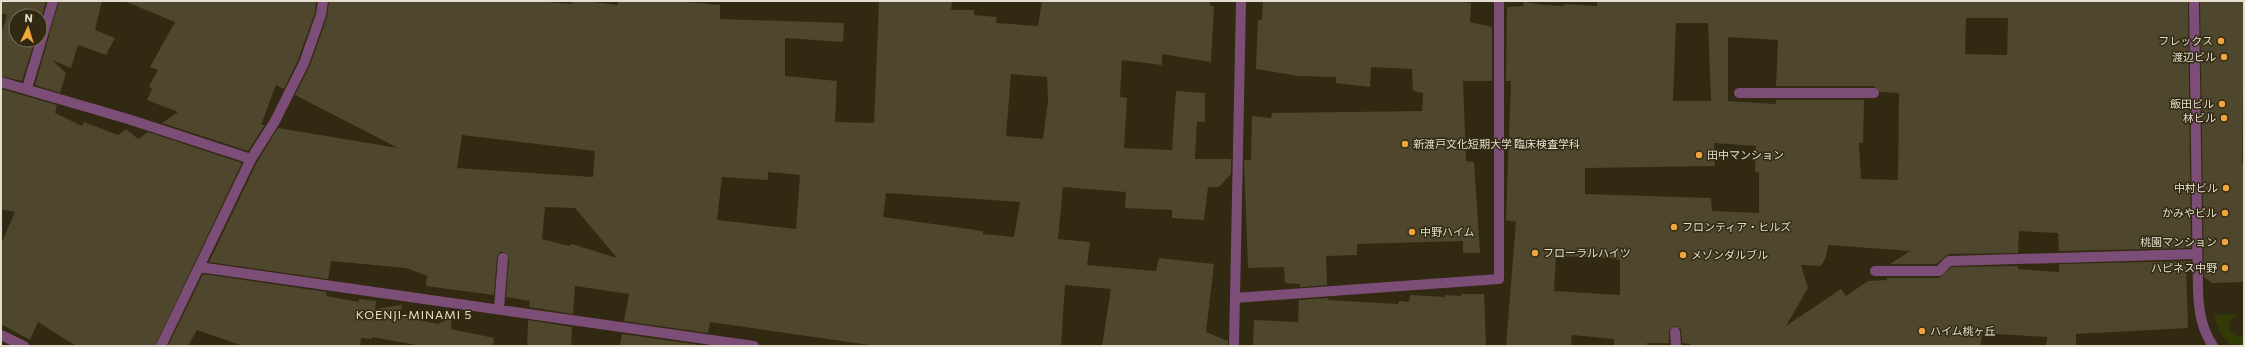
<svg xmlns="http://www.w3.org/2000/svg" width="2245" height="347" viewBox="0 0 2245 347" font-family="Commissioner,'Noto Sans JP',sans-serif">
<rect width="100%" height="100%" fill="#312911"/>
<path fill="#323a06" d="M 2238,314 L 2231,318 L 2229,329 L 2234,335 L 2244,337 L 2244,346 L 2231,346 L 2220,332 L 2214,315 Z"/>
<path fill="#4e462d" fill-rule="evenodd" d="M 1,1 L 46,1 L 40,22 L 40,16 L 16,16 L 16,40 L 35,40 L 22,81 L 1,76 L 1,36 L 7,15 L 1,13 Z
M 59,1 L 102,1 L 95,30 L 115,38 L 106,55 L 78,45 L 71,68 L 52,60 L 66,73 L 60,93 L 35,85 Z
M 124,1 L 316,1 L 315,13 L 298,60 L 284,89 L 276,85 L 261,125 L 265,125 L 248,151 L 162,123 L 178,112 L 147,100 L 152,89 L 149,86 L 158,70 L 150,67 L 175,22 Z
M 329,1 L 531,1 L 572,4 L 573,1 L 584,1 L 618,5 L 618,1 L 674,1 L 720,5 L 720,19 L 844,23 L 843,42 L 785,38 L 785,76 L 837,81 L 835,122 L 874,123 L 879,1 L 952,1 L 951,10 L 974,10 L 974,15 L 997,17 L 996,23 L 1038,26 L 1042,1 L 1210,1 L 1210,6 L 1214,6 L 1211,62 L 1162,54 L 1162,65 L 1122,60 L 1120,97 L 1127,98 L 1124,148 L 1172,150 L 1176,91 L 1205,93 L 1205,122 L 1197,122 L 1195,159 L 1231,159 L 1231,174 L 1219,187 L 1208,187 L 1204,220 L 1172,218 L 1172,210 L 1125,208 L 1126,192 L 1063,187 L 1058,239 L 1090,242 L 1087,265 L 1156,271 L 1159,258 L 1214,264 L 1206,332 L 1228,341 L 1228,346 L 1102,346 L 1111,289 L 1065,285 L 1061,346 L 876,346 L 710,322 L 708,333 L 624,321 L 629,294 L 575,286 L 573,314 L 529,307 L 530,301 L 506,297 L 509,258 L 504,252 L 500,252 L 497,257 L 494,295 L 426,286 L 427,276 L 406,268 L 331,261 L 328,279 L 209,262 L 257,162 L 278,128 L 398,148 L 295,95 L 310,65 L 327,17 ZM 1011,74 L 1047,77 L 1048,102 L 1043,139 L 1006,136 ZM 462,135 L 595,151 L 593,177 L 457,168 ZM 768,172 L 800,175 L 796,229 L 717,220 L 722,177 L 768,180 ZM 886,193 L 1020,202 L 1014,237 L 983,234 L 983,231 L 883,217 ZM 545,207 L 575,208 L 617,258 L 572,244 L 569,246 L 542,239 Z
M 1263,1 L 1446,1 L 1471,3 L 1470,22 L 1492,27 L 1492,81 L 1463,81 L 1466,161 L 1474,162 L 1480,253 L 1463,253 L 1463,241 L 1357,244 L 1357,255 L 1326,256 L 1327,285 L 1300,287 L 1300,284 L 1285,283 L 1284,267 L 1248,268 L 1244,160 L 1251,160 L 1252,116 L 1271,118 L 1272,113 L 1422,111 L 1423,93 L 1413,91 L 1412,69 L 1371,67 L 1370,87 L 1336,83 L 1336,77 L 1299,76 L 1256,69 L 1258,20 L 1262,20 Z
M 1662,1 L 2188,1 L 2191,248 L 2059,251 L 2058,233 L 2019,231 L 2018,253 L 1949,254 L 1936,264 L 1890,264 L 1910,251 L 1828,245 L 1826,257 L 1821,266 L 1801,265 L 1808,288 L 1786,326 L 1841,289 L 1846,296 L 1868,281 L 1887,280 L 1887,278 L 1939,278 L 1952,267 L 2018,266 L 2018,269 L 2059,272 L 2059,264 L 2191,261 L 2191,267 L 2186,263 L 2188,328 L 2076,334 L 2076,346 L 2046,346 L 2047,337 L 1982,333 L 1981,346 L 1690,346 L 1690,344 L 1682,343 L 1681,329 L 1675,326 L 1669,330 L 1669,343 L 1647,343 L 1647,346 L 1614,346 L 1614,339 L 1572,335 L 1571,346 L 1506,346 L 1516,222 L 1506,220 L 1511,81 L 1506,81 L 1507,7 L 1523,6 L 1524,2 L 1545,5 L 1563,6 L 1564,4 L 1597,6 L 1597,2 ZM 1966,18 L 2008,18 L 2007,55 L 1965,54 ZM 1676,23 L 1708,23 L 1711,101 L 1673,101 ZM 1728,37 L 1778,40 L 1776,86 L 1874,86 L 1880,92 L 1899,93 L 1898,180 L 1861,179 L 1859,143 L 1863,143 L 1864,100 L 1776,100 L 1776,104 L 1728,101 ZM 1714,143 L 1756,146 L 1755,172 L 1759,172 L 1759,213 L 1712,211 L 1711,198 L 1585,194 L 1585,168 L 1715,166 ZM 1556,256 L 1610,258 L 1620,260 L 1620,293 L 1619,295 L 1554,291 Z
M 2200,1 L 2244,1 L 2242,163 L 2244,163 L 2244,282 L 2212,283 L 2204,277 Z
M 1,89 L 57,105 L 55,113 L 82,126 L 84,122 L 118,135 L 126,129 L 138,139 L 148,132 L 242,163 L 155,346 L 76,346 L 38,322 L 30,340 L 1,324 L 1,244 L 15,212 L 1,209 Z
M 203,274 L 327,292 L 326,296 L 359,302 L 359,299 L 376,301 L 375,309 L 402,305 L 400,316 L 438,324 L 452,317 L 451,329 L 494,338 L 493,346 L 422,346 L 372,337 L 372,339 L 361,338 L 360,346 L 243,346 L 197,330 L 188,346 L 168,346 Z
M 1461,294 L 1484,294 L 1486,346 L 1253,346 L 1254,320 L 1298,322 L 1299,300 L 1328,298 L 1328,300 L 1398,304 L 1399,301 L 1409,302 L 1410,295 L 1445,297 L 1445,295 L 1461,296 Z
M 528,320 L 572,327 L 571,346 L 527,346 Z
M 622,334 L 707,346 L 620,346 Z"/>
<g fill="none" stroke-linecap="round" stroke-linejoin="round">
<path stroke="#7c4d76" stroke-width="10" d="M 2194,1 L 2198,291 C 2199,311 2201,328 2213,346
M 1,82 L 128,119 L 251,159
M 27,88 L 53,1
M 1739,93 L 1874,93
M 199,267 L 754,346
M 1875,271 L 1939,271 L 1949,261 L 2197,254
M 1235,298 L 1499,279 L 1499,1
M 499,308 L 503,258
M 1675,332 L 1676,346
M 1,335 L 24,346
M 161,346 L 251,159 L 275,121 L 304,63 L 321,15 L 323,1
M 1234,346 L 1241,1"/>
</g>
<g fill="#efa73d" stroke="#312911" stroke-width="1.5">
<circle cx="2221" cy="41" r="4"/>
<circle cx="2224" cy="57" r="4"/>
<circle cx="2222" cy="104" r="4"/>
<circle cx="2224" cy="118" r="4"/>
<circle cx="1405" cy="144" r="4"/>
<circle cx="1699" cy="155" r="4"/>
<circle cx="2226" cy="188" r="4"/>
<circle cx="2225" cy="213" r="4"/>
<circle cx="1674" cy="227" r="4"/>
<circle cx="1412" cy="232" r="4"/>
<circle cx="2225" cy="242" r="4"/>
<circle cx="1535" cy="253" r="4"/>
<circle cx="1683" cy="255" r="4"/>
<circle cx="2225" cy="268" r="4"/>
<circle cx="1922" cy="331" r="4"/>
</g>
<g text-anchor="middle" stroke-width="3" stroke-linejoin="round" paint-order="stroke">
<g font-size="11" fill="#e3ded0" stroke="#312911" text-anchor="end">
<text x="2213" y="45">フレックス</text>
<text x="2216" y="61">渡辺ビル</text>
<text x="2214" y="108">飯田ビル</text>
<text x="2216" y="122">林ビル</text>
<text x="1413" y="148" text-anchor="start">新渡戸文化短期大学 臨床検査学科</text>
<text x="1707" y="159" text-anchor="start">田中マンション</text>
<text x="2218" y="192">中村ビル</text>
<text x="2217" y="217">かみやビル</text>
<text x="1682" y="231" text-anchor="start">フロンティア・ヒルズ</text>
<text x="1420" y="236" text-anchor="start">中野ハイム</text>
<text x="2217" y="246">桃園マンション</text>
<text x="1543" y="257" text-anchor="start">フローラルハイツ</text>
<text x="1691" y="259" text-anchor="start">メゾンダルブル</text>
<text x="2217" y="272">ハピネス中野</text>
<text x="1930" y="335" text-anchor="start">ハイム桃ヶ丘</text>
</g>
<g font-size="12" letter-spacing="1" fill="#e8dec1" stroke="#312911">
<text x="414" y="319">KOENJI-MINAMI 5</text>
</g>
</g>
<rect width="2245" height="347" fill="none" stroke="#e3ded0" stroke-width="4"/>
<g transform="translate(28 28) rotate(4)"><circle r="19" fill="#312911" stroke="#78715d"/>
<path d="M0-3L7 15L0 10L-7 15Z" fill="#efa73d"/>
<text y="-6" font-size="11" font-weight="bold" text-anchor="middle" fill="#e3ded0">N</text>
</g>
</svg>
